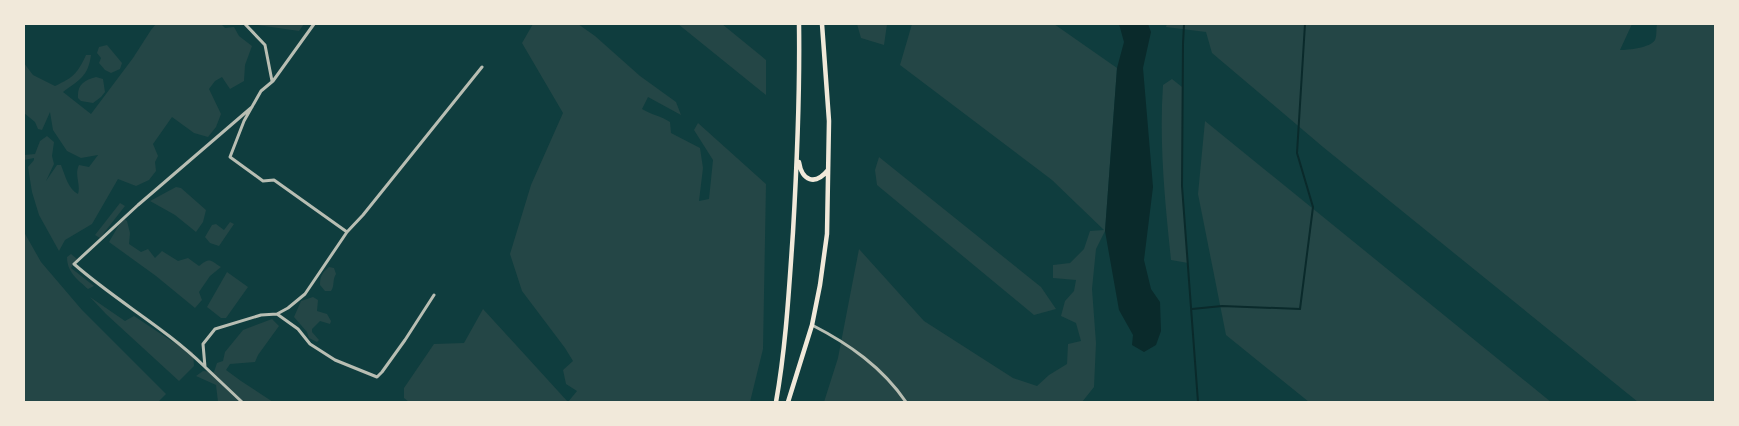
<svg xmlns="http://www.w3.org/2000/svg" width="1739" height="426" viewBox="0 0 1739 426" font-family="Bitter,serif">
<rect width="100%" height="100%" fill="#0f3d3e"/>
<path fill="#244646" d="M 156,24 L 221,24 L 225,28 L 234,27 L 239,36 L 252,46 L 245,65 L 244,81 L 230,89 L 222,77 L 215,81 L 209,89 L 221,114 L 216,127 L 208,137 L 194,133 L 172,117 L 153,144 L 158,156 L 155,162 L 156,171 L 149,180 L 136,186 L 118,179 L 92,224 L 65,240 L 59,251 L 39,215 L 32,192 L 28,167 L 34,160 L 34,158 L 24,160 L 24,155 L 35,154 L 40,141 L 47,136 L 54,142 L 52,156 L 54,164 L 46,181 L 57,165 L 61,165 C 65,175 68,189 78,194 C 81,184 74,175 79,165 L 89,167 L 98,155 L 81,158 L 67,151 L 53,130 L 50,112 L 42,130 L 38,129 L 35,122 L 24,113 L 24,63 L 33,75 L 55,86 C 74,77 77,74 86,55 L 91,55 C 88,77 79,80 63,92 L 91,114 L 133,58 L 151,30 Z
M 250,24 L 304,24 L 299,31 Z
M 533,24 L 578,24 L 595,36 L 640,76 L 676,102 L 681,115 L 648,97 L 642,109 C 652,115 661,116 670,122 L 671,133 L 700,148 L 703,168 L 699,201 L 709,199 L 713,160 L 694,130 L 698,123 L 766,184 L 763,349 L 750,402 L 409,402 L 404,398 L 404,388 L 434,344 L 464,343 L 483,309 L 568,402 L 577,391 L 566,384 L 563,370 L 573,361 L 565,348 L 522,291 L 510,254 L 531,185 L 563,113 L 522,43 Z
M 678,24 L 722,24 L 766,60 L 766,95 Z
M 857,24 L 887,24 L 884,45 L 861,38 Z
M 912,24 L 1054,24 L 1117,68 L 1105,231 L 1096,249 L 1092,289 L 1096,343 L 1094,387 L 1082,402 L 824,402 L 838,358 L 859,249 L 924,321 L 1013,378 L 1037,386 L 1049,375 L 1067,364 L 1068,344 L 1081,341 L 1076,323 L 1061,316 L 1065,301 L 1074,291 L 1076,280 L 1053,278 L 1053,265 L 1070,263 L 1084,249 L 1090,231 L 1104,230 L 1052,180 L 900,65 Z
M 1167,24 L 1632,24 L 1620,50 C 1628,50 1650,48 1655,40 C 1657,36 1656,29 1657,24 L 1715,24 L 1715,402 L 1638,402 L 1323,147 L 1212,53 L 1206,32 L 1166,27 Z
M 107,45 L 122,63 L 120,69 L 111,73 L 105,70 L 99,63 L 101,58 L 97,53 L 99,47 Z
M 96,77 L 103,79 L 105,92 L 101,97 L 93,103 L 81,101 L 78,98 C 77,85 84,80 96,77 Z
M 1172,79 L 1182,87 L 1182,186 L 1188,263 L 1171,260 C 1165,202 1159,143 1163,85 Z
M 1205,121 L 1551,402 L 1309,402 L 1226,335 L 1198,194 Z
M 879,157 L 1041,287 L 1056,309 L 1034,315 L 877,185 L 875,170 Z
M 176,187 L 181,188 L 206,210 L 203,222 L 196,232 L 175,215 L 150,201 Z
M 120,203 L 125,206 L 100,238 L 95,235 Z
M 123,218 L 127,221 L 130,233 L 129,244 L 141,252 L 148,249 L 155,258 L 162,251 L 178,261 L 188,258 L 199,266 C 210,257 210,260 221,267 L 210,276 L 199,292 L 202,300 L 195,308 L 156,276 L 109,242 Z
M 230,222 L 234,224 L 219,246 L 210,243 L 205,237 L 212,225 L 216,224 L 224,230 Z
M 24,232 L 41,262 L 82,310 L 166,394 L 158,402 L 24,402 Z
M 71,254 L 77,259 L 71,268 L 94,286 L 88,289 C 77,279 67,272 67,257 Z
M 329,267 L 334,268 L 336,274 C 332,280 335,286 331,291 L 325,291 L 320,285 C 320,276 322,273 329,267 Z
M 227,272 L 248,287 L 226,318 L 221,318 L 207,307 Z
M 90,297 L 125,321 L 134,316 L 173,342 L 193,352 L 194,366 L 179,381 L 106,314 Z
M 313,297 L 318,300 L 317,311 L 327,314 L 331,321 L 330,324 L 320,321 L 312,329 L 312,332 L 319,340 L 317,342 L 309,338 L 307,332 L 294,317 L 301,301 Z
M 272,319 L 279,326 L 258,355 L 255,362 L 230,364 L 226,370 L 241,381 L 273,402 L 218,402 L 216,385 L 196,376 L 203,371 L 214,372 L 217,363 L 223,361 L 225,352 L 243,330 Z"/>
<path fill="#0a2a2b" d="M 1119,24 L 1148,24 L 1151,32 L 1143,68 L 1153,187 L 1144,260 L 1151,289 L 1160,302 L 1161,331 L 1156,345 L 1144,352 L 1132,345 L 1133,335 L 1119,310 L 1105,231 L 1117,68 L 1124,42 Z"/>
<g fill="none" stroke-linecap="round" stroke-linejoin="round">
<path stroke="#0a2a2b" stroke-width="2" d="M 1184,24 L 1183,44 L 1182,186 L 1198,402
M 1192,309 L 1222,306 L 1300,309 L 1313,207 L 1297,153 L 1305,24"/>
<path stroke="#b8beb3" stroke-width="3" d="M 245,24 L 265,45 L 272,81
M 314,24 L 273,81 L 261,91 L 244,121 L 230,157 L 263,181 L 274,180 L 347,232
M 277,314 L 298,329 L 310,344 L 335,360 L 377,377 L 382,372 L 405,340 L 434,295
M 812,325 C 849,344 882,367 906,402
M 204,366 C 164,327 116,301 74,264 L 138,205 L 252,107
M 242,402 L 205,367 L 203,344 L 215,329 L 261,315 L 277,314 L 288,308 L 305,294 L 347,232 L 363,215 L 482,67"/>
<path stroke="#f1e9da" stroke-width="4.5" d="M 799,162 C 802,181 815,186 828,170
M 776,402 C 786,346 789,289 793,232 C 797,163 800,93 799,24
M 788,402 L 812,325 L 820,285 L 827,234 L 829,121 L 822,24"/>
</g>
<rect width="1739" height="426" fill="none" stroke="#f1e9da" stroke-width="50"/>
</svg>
